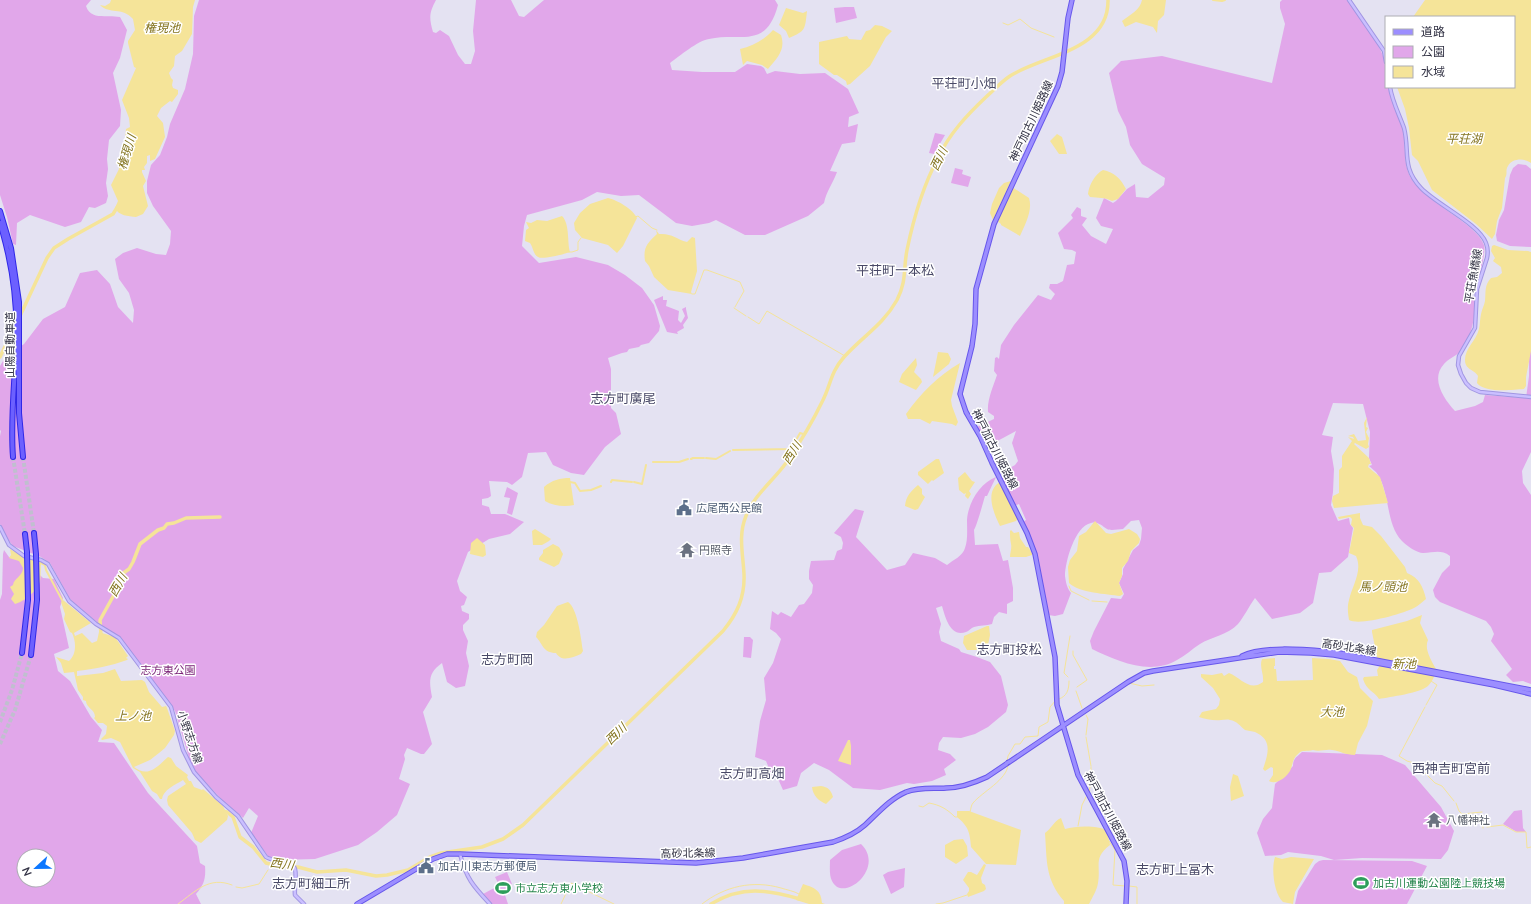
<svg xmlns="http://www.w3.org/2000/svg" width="1531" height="904" viewBox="0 0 1531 904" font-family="Mulish,'Noto Sans JP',sans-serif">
<rect width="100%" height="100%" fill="#e4e2f2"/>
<path fill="#e1a7ea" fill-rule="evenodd" d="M 0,0 L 91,0 L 86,6 C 91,21 106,14 120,17 L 127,30 L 120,58 L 113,73 L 121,110 L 120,126 L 109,140 L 107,159 L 108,169 L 106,183 L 108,196 L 106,203 L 95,208 L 89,207 L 81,222 L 65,227 L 30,215 L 17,223 L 16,245 L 13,244 L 7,217 L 0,195 Z
M 199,0 L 436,0 C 429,13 429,18 433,32 L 436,33 L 440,30 L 449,36 L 458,55 L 465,64 L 471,64 L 475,51 L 473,31 L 476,0 L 511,0 L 519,16 L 524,17 L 544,0 L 775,0 L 778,5 C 766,50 741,32 709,39 C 697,41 680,56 670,63 L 672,70 L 702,72 L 735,72 L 747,64 L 761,66 L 764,68 L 767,74 L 775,71 L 800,74 L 825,73 L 848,89 L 859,113 L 849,117 L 848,127 L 858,124 L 855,142 L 842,144 L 830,171 L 837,172 C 833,183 826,192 824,203 L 808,216 L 765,235 L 745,235 L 716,220 L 709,223 L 692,226 L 676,223 L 639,195 L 621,196 L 597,192 L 582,200 L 527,215 L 524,226 L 522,246 L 539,263 L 576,257 L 608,265 L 625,275 L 642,288 L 654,305 L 660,326 L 659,331 L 649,343 L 641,345 L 639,347 L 629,349 L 627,352 L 622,353 L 608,358 L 611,369 L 611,408 L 616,413 L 621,434 L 605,447 L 584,475 L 571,473 L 553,465 L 546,452 L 528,453 L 522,477 L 512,485 L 507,482 L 489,481 L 491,496 L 488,498 L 482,499 L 482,505 L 489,507 L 491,514 L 505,514 L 524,522 L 510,534 L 489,539 L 468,552 L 457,581 L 460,591 L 467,597 L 464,605 L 461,606 L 462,611 L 469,614 L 469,619 L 463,625 L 463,630 L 468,641 L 466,653 L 469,666 L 465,686 L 456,688 L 447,682 L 442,663 C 428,673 429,681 432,697 L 423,712 L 432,744 L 424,754 L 421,754 L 407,748 L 404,755 L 405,759 L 399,779 L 410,784 L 397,815 L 377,832 L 358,845 L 315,859 L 277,860 L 268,856 L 251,833 L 258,816 L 249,808 L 243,818 L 224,802 L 192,768 L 175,711 L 120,638 L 97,622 L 78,607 L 70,599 L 50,563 L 41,557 L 13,546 L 4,534 L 0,524 L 0,436 L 1,431 L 0,430 L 0,366 L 6,356 L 24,344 L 43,319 L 65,307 L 80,273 L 97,270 L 110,284 L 118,307 L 133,323 L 134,310 L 129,293 L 119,279 L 115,259 L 123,253 L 137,248 L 156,254 L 166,255 L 170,244 L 171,231 L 153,206 L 147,193 L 147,181 L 151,165 L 160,155 L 167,137 L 170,124 L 185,89 L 193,54 L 194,16 Z
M 1282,0 L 1347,0 C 1358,15 1377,38 1383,56 C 1387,65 1386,77 1386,87 L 1388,87 C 1391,101 1399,113 1402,127 C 1407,144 1402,162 1411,178 C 1424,202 1477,223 1484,245 C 1486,251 1481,268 1480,275 L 1473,273 L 1470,296 L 1475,297 C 1476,314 1472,337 1461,351 C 1456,356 1448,359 1444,364 C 1430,379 1444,399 1455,411 L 1475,406 L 1483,402 L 1485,395 L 1526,398 L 1529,376 L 1529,351 L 1531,346 L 1531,452 L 1522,471 L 1523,483 L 1531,495 L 1531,684 L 1523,681 L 1513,682 L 1506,675 L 1512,669 L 1491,641 L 1494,634 L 1491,627 L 1486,621 L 1440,602 L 1435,597 L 1433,590 L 1442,573 L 1450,565 L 1450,556 C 1440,549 1434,553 1423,553 C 1417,553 1407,546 1402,541 C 1386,525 1390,494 1378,475 C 1376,471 1372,469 1369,466 L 1372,465 L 1369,458 L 1370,432 L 1363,404 L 1333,403 L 1322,435 L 1333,437 L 1331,451 L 1334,469 L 1333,492 L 1331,505 L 1338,521 L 1349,518 L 1350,524 L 1353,528 L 1348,557 L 1331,572 L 1319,573 L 1313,603 L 1300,613 L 1272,619 L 1255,598 C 1249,606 1244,617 1238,624 C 1228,635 1211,637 1200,644 C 1192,649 1185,656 1177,660 C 1150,676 1117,661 1092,649 L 1090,641 L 1094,631 L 1111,598 L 1121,599 L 1124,594 L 1119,583 L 1123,574 L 1123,569 L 1133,550 L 1139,545 L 1141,539 L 1142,528 L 1139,520 L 1131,521 L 1123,529 C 1118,529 1111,531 1107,529 C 1102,526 1098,521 1091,523 C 1075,526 1065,562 1065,576 C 1066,583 1067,588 1071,593 L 1063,614 L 1055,616 L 1048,615 L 1037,558 L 1022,522 L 1026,520 L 1019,504 L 1014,506 L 996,471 L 998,470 L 1002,477 L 1006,476 L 1008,469 L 1015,465 L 1018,461 L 1012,443 L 1016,431 L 990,445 L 985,441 L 977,427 L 994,419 L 994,416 L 988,412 C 987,400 993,387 997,375 L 994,371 L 995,358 L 997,357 L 999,359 L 1001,345 L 1014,325 L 1038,295 L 1051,300 L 1055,294 L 1049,288 L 1050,284 L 1057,284 L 1063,281 L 1067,265 L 1074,264 L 1076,252 L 1072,250 L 1064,249 L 1058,233 L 1073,218 L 1071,215 L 1077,207 L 1081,209 L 1081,216 L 1087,218 L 1082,225 L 1091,236 L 1106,244 L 1113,229 L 1101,226 L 1096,218 L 1104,198 L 1113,203 L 1116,201 L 1127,189 L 1135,184 L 1136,197 L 1148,198 L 1164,185 L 1165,178 L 1142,164 L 1130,145 L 1126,127 L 1118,111 L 1109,73 L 1121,61 L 1162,56 L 1272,83 L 1285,24 L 1280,8 L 1280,2 Z
M 845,7 L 854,7 L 857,18 L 836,23 L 834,8 Z
M 935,133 L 945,135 L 934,154 L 929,153 Z
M 1518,164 L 1526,165 L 1531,169 L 1531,247 L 1510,246 L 1497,241 L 1496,235 L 1499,220 L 1504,210 L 1510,175 L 1513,168 Z
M 955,168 L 963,170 L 962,174 L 971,177 L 968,187 L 951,183 Z
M 663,296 L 663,300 L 667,300 L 666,306 L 679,311 L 678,320 L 681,323 L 685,316 L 682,309 L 686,307 L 686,309 L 688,318 L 683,325 L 684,328 L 677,332 L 678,334 L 667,332 L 654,300 Z
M 996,477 L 987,496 L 985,496 C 983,503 977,525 974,530 L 975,545 L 998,544 L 1003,561 L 1008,560 L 1013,588 L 1013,601 L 1007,604 L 1007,614 L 999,612 L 994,617 L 992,624 C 986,626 980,625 974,627 C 971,628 969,631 966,632 C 950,638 945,616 942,606 L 936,608 L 941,624 L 939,632 L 941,641 L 959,649 L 961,652 L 977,657 L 990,662 L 1001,676 L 1008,705 L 1006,712 L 988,727 L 975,734 L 961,738 L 943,737 L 939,743 L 938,750 L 950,754 L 956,760 L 944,769 L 946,775 L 932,781 L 914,784 L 907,783 L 880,790 L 853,788 L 829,770 L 814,763 L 801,773 L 797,786 L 783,790 L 779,781 L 772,776 L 766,761 L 755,757 L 760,721 L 766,700 L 764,678 L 773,663 L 781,639 L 776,633 L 770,629 L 772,611 L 778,615 L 781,612 L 791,617 L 799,605 L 804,604 L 812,593 L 813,585 L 809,579 L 809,571 L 811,561 L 834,560 L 837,551 L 842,549 L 843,543 L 841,537 L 834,533 L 855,509 L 864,511 L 856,537 L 887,570 L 905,565 L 913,553 L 935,558 L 947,565 C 953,560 963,556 965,548 C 968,540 967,529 967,520 C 968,503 980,483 996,477 Z
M 507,487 L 518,493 L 512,515 L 507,513 L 510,498 L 504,497 Z
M 4,550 L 9,557 L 16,559 L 33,568 L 43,578 L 54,579 L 63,598 L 60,607 L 69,648 L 54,654 L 58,671 L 70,681 L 91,717 L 102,730 L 98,742 L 114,743 L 148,793 L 197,846 L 200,863 L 205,866 C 206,878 204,885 196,894 L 201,904 L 0,904 L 0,600 L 2,594 L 3,554 ZM 24,856 L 48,856 L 48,880 L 24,880 Z
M 744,637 L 750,637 L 753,640 L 751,658 L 743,657 Z
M 1302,752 L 1382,755 L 1405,765 L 1441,807 L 1454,831 L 1448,850 L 1441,859 L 1362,858 L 1334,860 L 1321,856 L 1288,852 L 1281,855 L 1265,856 L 1257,833 L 1263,819 L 1272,808 L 1275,784 L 1293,766 C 1293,758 1297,757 1302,752 Z
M 1522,810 L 1523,828 L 1526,832 L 1517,832 L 1503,824 L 1514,811 Z
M 861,844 C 886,868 843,904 832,881 C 829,875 830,867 830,860 L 842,850 Z
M 1323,860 L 1412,861 L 1427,866 L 1407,904 L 1295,904 L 1298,891 L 1315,864 L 1319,861 Z
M 905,868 L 904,887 L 891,894 L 883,875 L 888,872 Z
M 507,872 L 512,884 L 506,887 L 509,893 L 505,895 L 508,904 L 492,904 L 483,894 L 496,887 L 497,888 L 500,887 L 495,877 Z"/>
<path fill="#f5e499" d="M 111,0 L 195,0 L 193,7 L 192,34 L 182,51 L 175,56 L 174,66 L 169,73 L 171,78 L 173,80 L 172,85 L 173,88 L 178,90 L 178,94 L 172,102 L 170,101 L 161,108 L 157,116 L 163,123 L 165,137 L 155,159 L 150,161 L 150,155 L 147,156 L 147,163 L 144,167 L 145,170 L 142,170 L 142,172 L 146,181 L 143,186 L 148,206 L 143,214 L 136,217 C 128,216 119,216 115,208 L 118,201 L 111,185 L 119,169 L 118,163 L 124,150 L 126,129 L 130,127 L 129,118 L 122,100 L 136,68 L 134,67 L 128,43 L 128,41 L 135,30 L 133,19 C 121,6 110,15 100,5 L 105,6 L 110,3 Z
M 1142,0 L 1166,0 L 1164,15 L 1158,21 L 1157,33 L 1153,27 L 1136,22 L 1125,27 L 1122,21 C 1130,15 1140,10 1142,0 Z
M 1425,0 L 1531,0 L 1531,163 C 1525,158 1512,158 1508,166 C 1505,170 1508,174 1505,178 L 1502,208 L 1497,221 L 1495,234 L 1492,239 L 1476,224 L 1432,190 L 1418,161 L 1412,155 L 1409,128 L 1405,109 L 1397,87 L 1514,87 L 1514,17 L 1413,17 Z
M 786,8 L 803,13 L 807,11 C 805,29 806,31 789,38 L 786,31 L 779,25 Z
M 875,25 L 882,26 L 892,31 L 886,37 L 870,66 L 850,84 L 847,85 L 846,81 L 837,75 L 834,75 L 819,64 L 819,42 L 847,36 L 849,39 L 861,40 L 866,31 L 870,30 Z
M 773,30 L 781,35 C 786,50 777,58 768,69 L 762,65 L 747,61 L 743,65 L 740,49 C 753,46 764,40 773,30 Z
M 1057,134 L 1062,137 L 1067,154 L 1059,154 L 1050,141 Z
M 1103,170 C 1114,172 1121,179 1126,189 L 1118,199 L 1112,201 C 1104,197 1099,198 1090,197 L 1088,194 C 1089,185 1095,174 1103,170 Z
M 1011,181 L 993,220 L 990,213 L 992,204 L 999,188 L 1004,183 Z
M 1012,187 L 1029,198 C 1033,210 1025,225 1020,236 L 1001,225 L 1001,224 L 997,221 Z
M 608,198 C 617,200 633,209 637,218 L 623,246 L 617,253 L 608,245 L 582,238 L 575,230 L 574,223 L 580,213 L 590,204 Z
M 562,216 C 570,224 567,242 570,252 C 565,254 542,260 538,257 C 533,254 533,247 530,243 L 525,241 L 526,230 L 529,228 L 526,222 L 531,223 L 537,220 L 547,221 Z
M 656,230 L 659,234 C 672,233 676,239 687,242 L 692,237 L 695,238 L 697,271 L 691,292 L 692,294 L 668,290 L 654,277 L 649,266 L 645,261 C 643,248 647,243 657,234 Z
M 1494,245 L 1508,250 L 1528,251 L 1531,252 L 1531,351 L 1526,377 L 1526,386 L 1524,389 C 1512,390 1484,393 1477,383 L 1478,376 C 1474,369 1465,370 1465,360 C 1465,348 1476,341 1479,329 C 1480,324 1480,319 1481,314 C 1482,309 1484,306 1485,301 C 1486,293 1484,285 1491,278 L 1497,277 L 1502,273 L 1501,267 L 1493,261 L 1495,258 L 1491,251 L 1492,246 Z
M 938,352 L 948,353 L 951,359 L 949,364 L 933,377 Z
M 916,358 L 917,365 L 914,372 L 921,379 L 922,382 L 916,390 L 899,382 L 902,374 Z
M 960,363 L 951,400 L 952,406 L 958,422 L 956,426 L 952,424 L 932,421 L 930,424 L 920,419 L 908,419 L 906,414 C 921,393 938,376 960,363 Z
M 1367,417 L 1366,427 L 1368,428 L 1366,432 L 1369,438 L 1368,444 L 1369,447 L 1366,449 L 1355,443 L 1354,444 L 1369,458 L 1371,464 L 1369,464 L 1368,467 L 1380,477 L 1388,503 L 1334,508 L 1332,501 L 1333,496 L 1339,493 L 1339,470 L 1342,467 L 1342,456 L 1352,441 L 1348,437 L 1354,439 L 1353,437 L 1348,436 L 1354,434 L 1358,441 L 1366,440 L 1364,423 Z
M 936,459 L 939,459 L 944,473 L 933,481 L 932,480 L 928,484 L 918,475 L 918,472 Z
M 965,472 L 972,481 L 975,482 L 969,491 L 971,494 L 968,499 L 965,496 L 966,493 L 964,494 L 959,490 L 958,478 Z
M 570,478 L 574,505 C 565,507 553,506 545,501 L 544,487 C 552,480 560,478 570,478 Z
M 1000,482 L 1018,518 L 1016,521 L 1000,526 C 994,514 984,491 1000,482 Z
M 918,485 L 922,489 L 922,494 L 925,497 L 918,509 L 915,510 L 905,506 C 906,496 911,491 918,485 Z
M 1360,513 L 1360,518 L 1363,525 L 1372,527 L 1381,536 L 1405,567 L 1407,573 C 1419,578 1423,586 1426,599 C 1422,602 1418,606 1414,608 C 1402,614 1360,626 1349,620 C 1348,613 1347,607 1349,600 C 1352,586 1363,571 1356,556 L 1349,553 L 1354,528 L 1351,525 L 1352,519 L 1350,517 L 1339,519 L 1338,517 Z
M 1095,521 L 1106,533 L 1111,534 L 1129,529 L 1137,534 L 1140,539 L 1139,543 L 1131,551 L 1128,561 L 1122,568 L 1122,576 L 1119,583 L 1123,594 L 1120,596 C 1107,594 1079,593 1069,583 L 1068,567 L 1070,560 L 1077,551 L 1079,536 L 1086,532 Z
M 535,529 L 551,539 L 549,541 L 542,545 L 533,545 L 532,531 Z
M 1011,530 L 1014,533 L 1019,532 L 1020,538 L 1026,547 L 1028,547 L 1032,553 L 1032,555 L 1026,557 L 1010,557 C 1010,553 1012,548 1011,544 C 1010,539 1010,536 1010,531 Z
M 477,538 L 485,545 L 486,555 L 483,557 L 470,554 L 471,543 Z
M 553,544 L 559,547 L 563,554 L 559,564 L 554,567 L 539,560 L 539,558 L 543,553 L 543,550 Z
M 10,549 L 25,558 L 41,562 L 41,564 C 40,580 43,585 29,596 C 24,600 21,602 15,604 L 11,599 L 14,594 L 10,587 L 13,585 C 14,578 23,576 23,568 L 19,561 L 9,558 L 11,555 Z
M 63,600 L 91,623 L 74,633 L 75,636 L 82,633 L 92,643 L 97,641 L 99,632 L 115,637 L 128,656 L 126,658 L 128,659 L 127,660 C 111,666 94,669 77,671 L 77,676 L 103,673 L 115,669 L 121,681 L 142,680 L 145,682 L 149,692 L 162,707 L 166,706 L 167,708 L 175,731 L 174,735 L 165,748 L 159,753 L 150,760 L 134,767 C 148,778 157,767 168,757 L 171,758 L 176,766 L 188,775 L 187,777 L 189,781 L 191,781 L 194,787 L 202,790 L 203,789 L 223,806 L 228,816 L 227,820 L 201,843 L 195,840 L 192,833 L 168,805 L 167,800 L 168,796 L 186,784 L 183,780 C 175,785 163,790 162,799 L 160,799 L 157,794 L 152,791 L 140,772 L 133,768 L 120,742 L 111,738 L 102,740 L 101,739 L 106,734 L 107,726 L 103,723 L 98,723 L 94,718 L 95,717 C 95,709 86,708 86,701 L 83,700 L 83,697 L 78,690 L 74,672 L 64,673 L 61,663 L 56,657 L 69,661 C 77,654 76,641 72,633 L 70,632 L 64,619 L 65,614 L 61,602 Z
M 568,602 C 578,609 581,639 583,651 L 581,654 C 573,657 562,663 556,653 C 543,653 543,644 536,637 L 537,632 L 544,625 L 557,606 Z
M 1422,615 L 1420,623 L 1428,640 C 1424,649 1431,660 1436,669 C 1435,675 1433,681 1428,686 C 1420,693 1390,697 1379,699 C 1373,690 1367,691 1363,679 L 1364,677 L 1378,676 L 1377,670 L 1379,667 L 1372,632 L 1372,630 L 1407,621 Z
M 987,626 L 989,626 L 990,635 L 987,650 L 967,650 L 963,643 L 964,636 Z
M 1275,658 L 1275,666 L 1274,666 L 1274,669 L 1276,669 L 1277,681 L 1313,680 L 1312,658 L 1329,659 L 1340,661 L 1348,672 L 1357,677 L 1360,688 L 1373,701 L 1367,726 L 1358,743 L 1355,755 C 1345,755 1341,751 1332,750 C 1325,749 1320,752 1313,750 C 1307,752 1302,749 1298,754 C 1292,759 1293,765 1290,771 C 1286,778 1276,785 1269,781 L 1273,775 L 1273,768 L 1271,767 L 1265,771 L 1263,769 C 1268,754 1273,740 1255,732 C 1252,731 1248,731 1245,730 C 1240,726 1237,721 1230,720 C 1227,719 1224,720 1221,720 C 1214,721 1205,719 1199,717 L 1202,712 L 1216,709 L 1219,705 L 1220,699 L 1213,688 L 1201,677 L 1201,674 L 1212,675 L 1222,673 L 1224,676 L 1229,673 C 1241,678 1250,692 1263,682 C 1264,674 1259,667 1262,659 Z
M 848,740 L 850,740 L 851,746 L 851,765 L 838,761 Z
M 1233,774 L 1238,776 L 1244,796 L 1231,801 L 1230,787 Z
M 821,786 C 828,787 831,790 833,797 L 826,804 C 819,801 813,796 812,787 Z
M 957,811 L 969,811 L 1021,830 L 1016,865 L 986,864 L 971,847 C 970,832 968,826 957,817 Z
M 1061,818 L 1065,829 C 1076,826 1098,825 1107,831 L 1110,845 C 1093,858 1101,865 1098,883 C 1097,890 1092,898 1089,904 L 1064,904 L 1064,901 C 1045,879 1047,861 1045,833 C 1051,829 1054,821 1061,818 Z
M 963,839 L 967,846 L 968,856 L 956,864 L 945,857 L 945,845 L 954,840 Z
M 1275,857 L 1282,859 L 1291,857 L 1314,859 L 1295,892 L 1293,904 L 1283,902 C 1274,894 1271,868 1275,857 Z
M 984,864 L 986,865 L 981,878 L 982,883 L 985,885 L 986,889 L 984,891 L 968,897 L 967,894 L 969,891 L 969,888 L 963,880 L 968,872 L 971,872 L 977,875 Z
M 803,884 C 815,888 821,890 822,903 L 825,904 L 809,904 L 796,900 Z"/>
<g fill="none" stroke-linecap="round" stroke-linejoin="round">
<path stroke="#f5e499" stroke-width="1" d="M 1003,23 L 1008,25 L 1020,19 L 1031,28 L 1054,37
M 635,217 L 638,216 L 652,228 L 657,230
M 569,252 L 572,252 L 578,250 L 578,242 L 581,238
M 692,294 L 695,294 L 704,270 L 707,270 L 740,282 L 744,291 L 735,307
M 734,308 L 746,316
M 748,317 L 759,324 L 767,311 L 845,356
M 1069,586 L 1071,591 L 1089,600
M 1092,601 L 1107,602
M 1073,651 L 1073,655 L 1087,680 L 1077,687
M 1068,677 L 1064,673 L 1070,636
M 1129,683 L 1142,686 L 1154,685
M 1076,691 L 1082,708
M 1059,699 C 1067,696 1069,690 1069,681
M 1426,705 L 1437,685 L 1431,681
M 1425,707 L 1399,756 L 1407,761 L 1414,763 L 1421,772 L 1425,773 L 1435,783 L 1442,786 L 1454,801
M 1086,715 L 1088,719 L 1086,735
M 1086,737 L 1091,766
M 1007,761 L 1008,756 L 1015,744 L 1020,744 L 1025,737 L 1038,736 L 1039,727 L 1048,722 L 1050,707 L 1056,700
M 1091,780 L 1091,767
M 1089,792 L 1091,782
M 1456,803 L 1459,811 L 1462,814 L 1482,812
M 919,806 L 923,807 L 929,803 C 940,805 947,809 955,817 L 957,817
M 970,812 C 971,809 971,805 973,803 C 982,792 1007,780 1008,765
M 1482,818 L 1483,828
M 1078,826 L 1082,805 L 1086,797
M 1487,827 L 1503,825 L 1516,832 L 1526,832 L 1527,848 L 1531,847
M 1109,841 L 1115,850 L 1113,885 L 1125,886
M 271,868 L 276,865
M 1129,886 L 1137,887 L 1137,904
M 236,887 L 242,888 L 259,884 L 268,870
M 178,904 C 196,891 209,876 232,885
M 561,904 L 571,883 L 614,904
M 702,904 C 725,886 753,880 781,888 C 787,890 794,891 799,894
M 936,904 L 943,903 L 967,895"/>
<path stroke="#f5e499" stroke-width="2" d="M 1213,0 L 1222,1 L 1225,0
M 733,450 L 791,449 L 800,433 L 803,434
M 706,458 L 716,459 L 730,451
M 691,459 L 693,458 L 704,458
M 653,462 L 679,462 L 688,459
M 570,482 L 575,483 L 580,491 L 591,490 L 601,486
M 611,482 L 612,480 L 632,482
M 634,482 L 642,484 L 646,465
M 41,563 L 45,565 L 46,570 L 62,600"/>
<path stroke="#f5e499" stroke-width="3.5" d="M 20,316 L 47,258 L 54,248 L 68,239 L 113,214 L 118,206
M 0,357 L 16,324
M 101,635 L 100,620 L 115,593 L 122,574 L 129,569 L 133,562 L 140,544 L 158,530 L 164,528 L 167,524 L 174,523 L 186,518 L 220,517
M 221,811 L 227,812 L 233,817 L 240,837 L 253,847 L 266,863 L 274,865 L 298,867 L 317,872 L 346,870 L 376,876 L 387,875 L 408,870 L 430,857 L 441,853 L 482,847 L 503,839 L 523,825 L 723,631 C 737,614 745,597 744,574 C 743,554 738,535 746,516 C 754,495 773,481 786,463 C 799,444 812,423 822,402 C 831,385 830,373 844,357 C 863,336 883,325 897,300 C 907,280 903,270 907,250 C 913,221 924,184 938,158 C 949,134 967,115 986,97 C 994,90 1001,82 1010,76 C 1043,55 1109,51 1108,0
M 711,904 C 742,885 768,890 800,899"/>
<path stroke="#c0bfcf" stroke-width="4" stroke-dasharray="4 2" stroke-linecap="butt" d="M 13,457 L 25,534
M 23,457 L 34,533
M 0,722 L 12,690 L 22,653
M 0,744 L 15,710 L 31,655"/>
<defs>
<path id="secondary" d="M 1349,0 L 1384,51 L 1386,62
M 1390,87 C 1392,101 1399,114 1404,128 C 1410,151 1401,167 1421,188 C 1436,204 1479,224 1486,243 C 1488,248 1488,253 1487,258 L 1477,289 L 1475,328 L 1459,356 L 1458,365 L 1461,374 L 1466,383 L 1471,388 L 1480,392 L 1531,397
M 0,527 L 9,545 L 24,556 L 41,560 L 48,564 L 69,601 L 96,624 L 119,638 L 171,707 L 183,750 L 194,772 L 216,797 L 238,816 L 266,857 C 273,862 292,860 295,869 C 297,877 294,887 295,895 L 304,904
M 460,854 C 466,878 473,886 490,904"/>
<path id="primary" d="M 1072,0 L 1068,18 L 1062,72 L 1058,86 L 994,224 L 976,289 L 975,324 L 972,346 L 960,394 L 966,412 L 980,436 L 992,463 L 1027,533 L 1035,554 L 1055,657 L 1057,705 L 1078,775 L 1124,861 L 1127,881 L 1126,904
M 1242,656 C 1264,645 1309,650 1334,652 L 1531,690
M 357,904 L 433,859 L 447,854 L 460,854 L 696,863 L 743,858 L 833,842 C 845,838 856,833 865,825 C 878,813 890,799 906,792 C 919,787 933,789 946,788 C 961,788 974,783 987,777 L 1128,682 L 1144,673 L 1153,671 L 1279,652 L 1311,653 L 1334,655 L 1494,685 L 1531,694"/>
<path id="motorway" d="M 0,211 L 11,248 L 19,302 L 19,413 L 23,457
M 0,223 C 12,262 18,302 16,344 C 15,382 10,419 13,457
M 34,533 L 36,554
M 25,534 L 27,552
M 22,653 L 28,600
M 31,655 L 37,600"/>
</defs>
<use href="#secondary" stroke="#a196e2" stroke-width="4.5"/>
<use href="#primary" stroke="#6757eb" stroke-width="5.5"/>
<use href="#motorway" stroke="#2f27e7" stroke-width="6"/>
<use href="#secondary" stroke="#cabfff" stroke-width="2.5"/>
<use href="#primary" stroke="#9c8eff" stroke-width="3.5"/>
<use href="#motorway" stroke="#6c60ff" stroke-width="4"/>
<defs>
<path id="primary-bridge" d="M 1007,763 L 1009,762"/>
<path id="motorway-bridge" d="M 27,552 L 28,600
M 36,554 L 37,600"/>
</defs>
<use href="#primary-bridge" stroke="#6757eb" stroke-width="5.5" stroke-linecap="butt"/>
<use href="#motorway-bridge" stroke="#2f27e7" stroke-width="6" stroke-linecap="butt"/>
<use href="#primary-bridge" stroke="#9c8eff" stroke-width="3.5"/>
<use href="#motorway-bridge" stroke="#6c60ff" stroke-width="4"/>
</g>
<defs>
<symbol id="civic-bare" viewBox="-9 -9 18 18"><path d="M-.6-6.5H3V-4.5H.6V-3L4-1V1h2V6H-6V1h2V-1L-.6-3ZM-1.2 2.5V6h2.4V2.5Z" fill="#5c6f8a" stroke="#fff" stroke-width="2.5" paint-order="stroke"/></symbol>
<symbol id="temple-bare" viewBox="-9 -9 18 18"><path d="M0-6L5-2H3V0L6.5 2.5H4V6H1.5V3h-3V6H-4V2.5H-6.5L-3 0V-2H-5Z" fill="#6b7280" stroke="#fff" stroke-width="2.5" paint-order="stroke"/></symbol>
<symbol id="stadium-bare" viewBox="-9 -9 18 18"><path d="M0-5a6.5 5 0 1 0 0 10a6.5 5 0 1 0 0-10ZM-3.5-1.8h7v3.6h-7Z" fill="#2e9e5b" stroke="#fff" stroke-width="2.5" paint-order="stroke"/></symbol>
</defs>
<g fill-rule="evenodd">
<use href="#civic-bare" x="673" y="497" width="22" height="22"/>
<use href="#temple-bare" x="676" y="539" width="22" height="22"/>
<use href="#temple-bare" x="1423" y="809" width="22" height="22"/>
<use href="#civic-bare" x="415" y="855" width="22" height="22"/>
<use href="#stadium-bare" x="1350" y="872" width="22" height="22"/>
<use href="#stadium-bare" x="492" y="877" width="22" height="22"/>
</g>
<g text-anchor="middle" stroke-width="3" stroke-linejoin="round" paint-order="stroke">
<g font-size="11" fill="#323244" stroke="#fff">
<text transform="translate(1031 121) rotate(-65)" y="4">神戸加古川姫路線</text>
<text transform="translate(1473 276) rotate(-80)" y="4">平荘魚橋線</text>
<text transform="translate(10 345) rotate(-90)" y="4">山陽自動車道</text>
<text transform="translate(995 449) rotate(63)" y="4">神戸加古川姫路線</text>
<text transform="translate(1349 647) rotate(9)" y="4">高砂北条線</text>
<text transform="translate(190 737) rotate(71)" y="4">小野志方線</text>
<text transform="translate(1108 811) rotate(62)" y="4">神戸加古川姫路線</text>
<text transform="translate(688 853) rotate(-1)" y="4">高砂北条線</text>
</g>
<g font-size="11" fill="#4e5e75" stroke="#fff" text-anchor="start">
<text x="696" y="512">広尾西公民館</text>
<text x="438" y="870">加古川東志方郵便局</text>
</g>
<g font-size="11" fill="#5b616d" stroke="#fff" text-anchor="start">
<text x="699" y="554">円照寺</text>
<text x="1446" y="824">八幡神社</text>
</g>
<g font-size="11" fill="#792276" stroke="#fff">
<text x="168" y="674">志方東公園</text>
</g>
<g font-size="11" fill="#27864d" stroke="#fff" text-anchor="start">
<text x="1373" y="887">加古川運動公園陸上競技場</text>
<text x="515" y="892">市立志方東小学校</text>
</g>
<g font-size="12" font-style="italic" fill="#84741f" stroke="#fff">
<text x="162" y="32">権現池</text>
<text x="1464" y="143">平荘湖</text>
<text transform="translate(127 152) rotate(-73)" y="4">権現川</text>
<text transform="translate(939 159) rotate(-64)" y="4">西川</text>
<text transform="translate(792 453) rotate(-58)" y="4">西川</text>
<text transform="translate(118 585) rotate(-60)" y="4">西川</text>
<text x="1383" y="591">馬ノ頭池</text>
<text x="1404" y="668">新池</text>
<text x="1332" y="716">大池</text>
<text x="133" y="720">上ノ池</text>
<text transform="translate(616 734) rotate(-44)" y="4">西川</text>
<text transform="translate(282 864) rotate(8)" y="4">西川</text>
</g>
<g font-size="13" fill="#494967" stroke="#fff">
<text x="964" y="88">平荘町小畑</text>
<text x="895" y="275">平荘町一本松</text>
<text x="623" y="403">志方町廣尾</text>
<text x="1009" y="654">志方町投松</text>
<text x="507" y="664">志方町岡</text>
<text x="1451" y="773">西神吉町宮前</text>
<text x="752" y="778">志方町高畑</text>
<text x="1175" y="874">志方町上冨木</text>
<text x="311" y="888">志方町細工所</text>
</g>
</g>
<rect x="1385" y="16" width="130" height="72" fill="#ffffff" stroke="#adadb4"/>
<rect x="1393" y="29" width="20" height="6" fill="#9c8eff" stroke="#adadb4"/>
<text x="1421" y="36" font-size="12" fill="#323244">道路</text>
<rect x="1393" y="46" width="20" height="12" fill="#e1a7ea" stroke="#adadb4"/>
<text x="1421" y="56" font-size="12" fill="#323244">公園</text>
<rect x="1393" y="66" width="20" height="12" fill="#f5e499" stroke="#adadb4"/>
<text x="1421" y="76" font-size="12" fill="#323244">水域</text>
<g transform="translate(36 868) rotate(248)"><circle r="19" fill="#ffffff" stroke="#adadb4"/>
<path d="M0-3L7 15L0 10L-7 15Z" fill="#0c77ff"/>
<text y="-6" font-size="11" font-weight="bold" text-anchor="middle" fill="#323244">N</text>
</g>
</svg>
